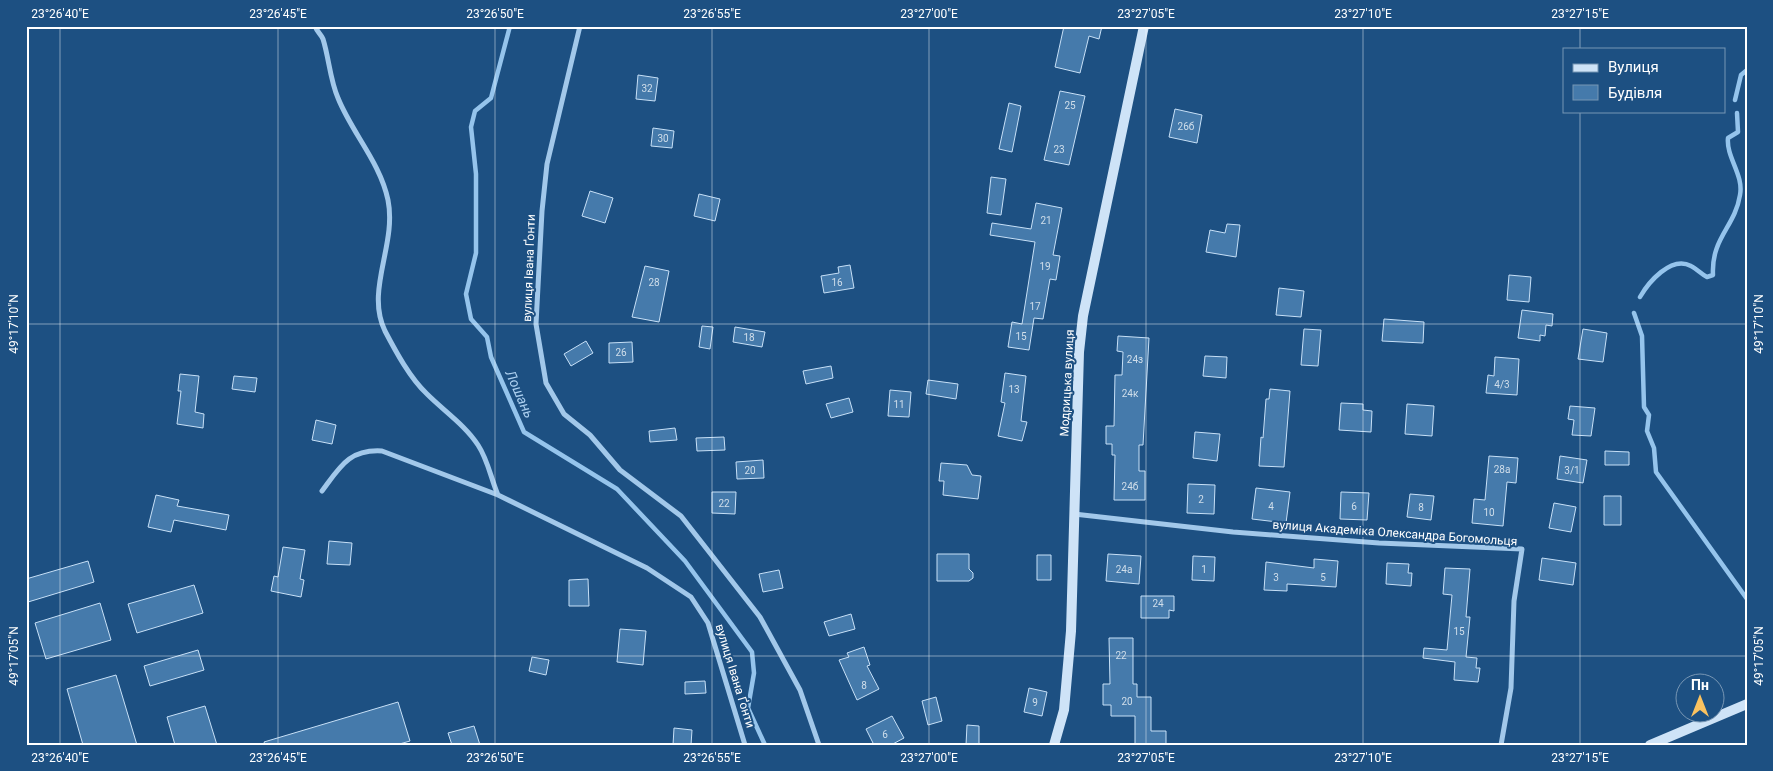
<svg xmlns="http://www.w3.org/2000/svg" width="1773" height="771" viewBox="0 0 1773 771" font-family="Roboto,sans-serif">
<rect width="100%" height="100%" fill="#1d5082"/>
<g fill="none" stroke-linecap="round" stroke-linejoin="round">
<path stroke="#95c4ec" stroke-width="4.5" d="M 510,26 L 491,98 L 475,111 L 471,127 L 476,174 L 476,253 L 466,294 L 471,319 L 487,337 L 491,357 L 524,432 L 617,489 L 685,561 L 752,652 L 754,673 L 748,708 L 765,745
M 1735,100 L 1741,75 L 1747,70
M 1640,297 C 1648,283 1671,255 1691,266 C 1697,269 1701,274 1707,277 L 1713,275 C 1711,238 1735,227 1740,195 C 1744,175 1726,157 1728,138 L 1738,132 L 1737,113
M 1634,313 L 1642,336 L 1644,407 L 1649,415 L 1647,431 L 1654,448 L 1656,472 L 1747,599"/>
</g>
<path fill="#457aab" stroke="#c7e0f7" d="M 1064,26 L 1102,26 L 1099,39 L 1089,36 L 1080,73 L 1055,67 Z
M 638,75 L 658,78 L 655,101 L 636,99 Z
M 1060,91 L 1085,96 L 1069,165 L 1044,160 Z
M 1009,103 L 1021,106 L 1012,152 L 999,149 Z
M 1175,109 L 1202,115 L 1197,143 L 1169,137 Z
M 653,128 L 674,131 L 672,148 L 651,146 Z
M 991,177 L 1006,179 L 1001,215 L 987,213 Z
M 590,191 L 613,198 L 605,223 L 582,216 Z
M 699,194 L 720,199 L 715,221 L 694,216 Z
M 1036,203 L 1062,208 L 1053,255 L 1060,256 L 1056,280 L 1050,279 L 1043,319 L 1034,318 L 1029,350 L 1008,347 L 1012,322 L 1022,324 L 1035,242 L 990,235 L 992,223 L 1031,229 Z
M 1227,224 L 1240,225 L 1236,257 L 1206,252 L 1210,230 L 1225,233 Z
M 850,265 L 854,288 L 824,293 L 821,276 L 839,273 L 838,267 Z
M 645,266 L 669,271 L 659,322 L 632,317 Z
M 1509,275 L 1531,277 L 1529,302 L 1507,300 Z
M 1279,288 L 1304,291 L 1301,317 L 1276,315 Z
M 1522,310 L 1553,314 L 1552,326 L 1546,325 L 1545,336 L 1540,335 L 1540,341 L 1518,338 Z
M 1384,319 L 1424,322 L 1423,343 L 1382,341 Z
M 702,326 L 713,327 L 710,349 L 699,347 Z
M 735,327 L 765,332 L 762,347 L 733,342 Z
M 1304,329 L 1321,330 L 1318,366 L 1301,365 Z
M 1583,329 L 1607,333 L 1603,362 L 1578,359 Z
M 1118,336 L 1149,338 L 1143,445 L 1139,445 L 1139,471 L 1145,471 L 1145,500 L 1114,500 L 1115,455 L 1112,455 L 1112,444 L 1106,444 L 1106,426 L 1114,426 L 1115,375 L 1122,375 L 1123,352 L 1117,351 Z
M 586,341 L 593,353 L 571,366 L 564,354 Z
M 632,342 L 633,362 L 609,363 L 609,343 Z
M 1205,356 L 1227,357 L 1226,378 L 1203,376 Z
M 1495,357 L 1519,359 L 1517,395 L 1486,393 L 1488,375 L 1494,376 Z
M 831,366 L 833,378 L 806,384 L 803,371 Z
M 1005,373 L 1026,376 L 1021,421 L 1027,422 L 1022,441 L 998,436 L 1005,403 L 1001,402 Z
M 180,374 L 199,376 L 195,412 L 204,414 L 203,428 L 177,424 L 181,391 L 178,391 Z
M 234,376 L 257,378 L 255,392 L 232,389 Z
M 928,380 L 958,384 L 956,399 L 926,394 Z
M 1270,389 L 1290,391 L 1284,467 L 1259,466 L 1261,437 L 1263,438 L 1266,399 L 1269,399 Z
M 890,390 L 911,392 L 909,417 L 888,416 Z
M 849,398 L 853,412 L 831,418 L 826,404 Z
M 1341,403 L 1363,404 L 1363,410 L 1372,411 L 1371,432 L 1339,430 Z
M 1407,404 L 1434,406 L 1432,436 L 1405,434 Z
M 1570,406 L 1595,408 L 1591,436 L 1572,435 L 1574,420 L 1568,419 Z
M 316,420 L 336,425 L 332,444 L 312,440 Z
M 675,428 L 677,440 L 650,442 L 649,431 Z
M 1195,432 L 1220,434 L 1217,461 L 1193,458 Z
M 724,437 L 725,450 L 697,451 L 696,438 Z
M 1605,451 L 1629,452 L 1629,465 L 1605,465 Z
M 1489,456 L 1518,458 L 1516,483 L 1507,482 L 1503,526 L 1472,523 L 1474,499 L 1485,500 Z
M 1560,456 L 1587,460 L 1583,483 L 1557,479 Z
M 763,460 L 764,478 L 737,479 L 736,462 Z
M 941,463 L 967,465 L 972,475 L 981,476 L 978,499 L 943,495 L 944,481 L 939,481 Z
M 1188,484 L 1215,485 L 1214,514 L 1187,513 Z
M 1256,488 L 1290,492 L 1286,523 L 1252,519 Z
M 712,492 L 736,492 L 735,514 L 712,513 Z
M 1341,492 L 1369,493 L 1367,520 L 1340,519 Z
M 1410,494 L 1434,496 L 1431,520 L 1407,517 Z
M 156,495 L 179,500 L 177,506 L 229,515 L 226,530 L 174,520 L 171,532 L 148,527 Z
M 1604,496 L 1621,496 L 1621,525 L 1604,525 Z
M 1554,503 L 1576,507 L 1571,532 L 1549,528 Z
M 329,541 L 352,543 L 350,565 L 327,564 Z
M 283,547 L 305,550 L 300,579 L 304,580 L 301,597 L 271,591 L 274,576 L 278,577 Z
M 937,554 L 969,554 L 969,569 L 973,573 L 973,578 L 969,581 L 937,581 Z
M 1108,554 L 1141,556 L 1139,584 L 1106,581 Z
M 1037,555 L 1051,555 L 1051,580 L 1037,580 Z
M 1193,556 L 1215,557 L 1214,581 L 1192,580 Z
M 1542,558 L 1576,563 L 1573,585 L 1539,580 Z
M 1314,559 L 1338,561 L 1336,587 L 1287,584 L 1287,591 L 1264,590 L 1266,562 L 1314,568 Z
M 88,561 L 94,582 L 28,602 L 26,579 Z
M 1387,563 L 1409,564 L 1408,573 L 1412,573 L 1411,586 L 1386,584 Z
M 1445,568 L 1470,569 L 1466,617 L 1470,617 L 1466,657 L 1477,658 L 1476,668 L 1480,668 L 1478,682 L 1454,680 L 1455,662 L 1423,658 L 1424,648 L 1447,650 L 1452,595 L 1443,594 Z
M 779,570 L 783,588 L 763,592 L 759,574 Z
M 588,579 L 589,606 L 569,606 L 569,580 Z
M 194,585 L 203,613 L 137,633 L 128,604 Z
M 1141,596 L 1174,596 L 1174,611 L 1169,610 L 1169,618 L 1141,618 Z
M 100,603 L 111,640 L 46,659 L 35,623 Z
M 851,614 L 855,629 L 829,636 L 824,622 Z
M 620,629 L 646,631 L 643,665 L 617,662 Z
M 1109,638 L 1133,638 L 1133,684 L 1137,684 L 1137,697 L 1151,697 L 1151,731 L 1166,731 L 1166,745 L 1135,745 L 1135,716 L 1111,716 L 1111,705 L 1103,705 L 1103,684 L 1110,684 Z
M 864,647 L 870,665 L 867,666 L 879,689 L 857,700 L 839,660 L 849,657 L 847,653 Z
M 198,650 L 204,670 L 150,686 L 144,666 Z
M 532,657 L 549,660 L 546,675 L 529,671 Z
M 116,675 L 137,745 L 83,745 L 67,689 Z
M 705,681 L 706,693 L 685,694 L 685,682 Z
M 1029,688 L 1047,692 L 1042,716 L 1024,712 Z
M 936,697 L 942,721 L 928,725 L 922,701 Z
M 398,702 L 410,741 L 396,745 L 265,745 L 264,742 Z
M 205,706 L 217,745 L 175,745 L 167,717 Z
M 892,716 L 904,738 L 891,745 L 874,745 L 866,729 Z
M 967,725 L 979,726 L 979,745 L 966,745 Z
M 474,726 L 480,745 L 452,745 L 448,733 Z
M 674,728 L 692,730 L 691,745 L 673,745 Z"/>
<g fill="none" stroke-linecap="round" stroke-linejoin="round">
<path stroke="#a2c8ea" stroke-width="5" d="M 315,26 C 317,32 321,34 323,39 C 329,58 330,80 338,98 C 352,133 380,162 388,200 C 397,245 365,290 385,331 C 396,352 410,378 427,394 C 444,411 465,425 478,445 C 488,460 491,479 498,495
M 580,26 L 547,164 L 542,211 L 536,324 L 546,383 L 564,414 L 590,435 L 620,470 L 681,516 L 760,617 L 800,690 L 819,745
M 322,491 C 340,467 349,449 382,451 L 498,495 L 647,568 L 691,597 L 708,623 L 745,745
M 1074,514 L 1233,532 L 1379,543 L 1522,549 L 1514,601 L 1511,688 L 1501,745"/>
<path stroke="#cee3f7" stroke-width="10" d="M 1054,745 L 1064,710 L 1071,631 L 1079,352 L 1083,316 L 1144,26
M 1650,745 L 1747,704"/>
</g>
<path fill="none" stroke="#fff" stroke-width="1" stroke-opacity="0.45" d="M 60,26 L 60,745M 278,26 L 278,745M 495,26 L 495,745M 712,26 L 712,745M 929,26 L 929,745M 1146,26 L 1146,745M 1363,26 L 1363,745M 1580,26 L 1580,49M 1580,111 L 1580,745M 26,324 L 1747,324M 26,656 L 1747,656"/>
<g text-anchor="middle" stroke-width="4" stroke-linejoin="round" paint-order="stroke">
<g font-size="10" fill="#d0deea">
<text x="647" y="92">32</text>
<text x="1070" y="109">25</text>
<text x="1186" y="130">26б</text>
<text x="663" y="142">30</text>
<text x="1059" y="153">23</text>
<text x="1046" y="224">21</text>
<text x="1045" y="270">19</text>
<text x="654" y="286">28</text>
<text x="837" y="286">16</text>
<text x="1035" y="310">17</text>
<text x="1021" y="340">15</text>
<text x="749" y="341">18</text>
<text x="621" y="356">26</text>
<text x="1135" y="363">24з</text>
<text x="1502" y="388">4/3</text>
<text x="1014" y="393">13</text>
<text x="1130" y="397">24к</text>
<text x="899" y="408">11</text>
<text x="1502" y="473">28а</text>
<text x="750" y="474">20</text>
<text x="1572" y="474">3/1</text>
<text x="1130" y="490">24б</text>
<text x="1201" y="503">2</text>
<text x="724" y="507">22</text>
<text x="1271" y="510">4</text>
<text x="1354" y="510">6</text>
<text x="1421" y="511">8</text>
<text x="1489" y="516">10</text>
<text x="1124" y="573">24а</text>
<text x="1204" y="573">1</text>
<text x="1276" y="581">3</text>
<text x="1323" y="581">5</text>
<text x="1158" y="607">24</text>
<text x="1459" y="635">15</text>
<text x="1121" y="659">22</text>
<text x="864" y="689">8</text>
<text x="1127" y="705">20</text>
<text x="1035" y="706">9</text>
<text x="885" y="738">6</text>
</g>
<g font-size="12" fill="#fff" stroke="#1d5082">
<text transform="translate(529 268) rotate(-88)" y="4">вулиця Івана Ґонти</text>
<text transform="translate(1067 383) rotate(-87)" y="4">Модрицька вулиця</text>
<text transform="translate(1395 533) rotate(4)" y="4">вулиця Академіка Олександра Богомольця</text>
<text transform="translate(735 676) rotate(73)" y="4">вулиця Івана Ґонти</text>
</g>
<g font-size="14" font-style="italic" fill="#aed1f1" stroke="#1d5082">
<text transform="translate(520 394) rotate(66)" y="5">Лошань</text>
</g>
</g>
<rect width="1773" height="771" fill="none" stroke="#1d5082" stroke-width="55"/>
<rect x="1563" y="48" width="162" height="65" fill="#1d5082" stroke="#7796b4"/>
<rect x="1573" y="64" width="25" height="8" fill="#cee3f7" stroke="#7796b4"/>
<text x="1608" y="72" font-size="15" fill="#ffffff">Вулиця</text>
<rect x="1573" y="85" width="25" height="15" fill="#457aab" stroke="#7796b4"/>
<text x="1608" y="98" font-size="15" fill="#ffffff">Будівля</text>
<g transform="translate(1700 698)"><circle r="24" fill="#1d5082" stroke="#7796b4"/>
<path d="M0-4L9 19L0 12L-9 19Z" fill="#fac260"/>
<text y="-8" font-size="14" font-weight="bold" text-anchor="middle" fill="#ffffff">Пн</text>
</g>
<rect x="28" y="28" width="1718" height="716" fill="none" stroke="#fff" stroke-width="2"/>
<g font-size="12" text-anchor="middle" fill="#fff">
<text x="60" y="18">23°26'40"E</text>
<text x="278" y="18">23°26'45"E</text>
<text x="495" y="18">23°26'50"E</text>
<text x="712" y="18">23°26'55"E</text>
<text x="929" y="18">23°27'00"E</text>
<text x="1146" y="18">23°27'05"E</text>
<text x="1363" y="18">23°27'10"E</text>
<text x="1580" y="18">23°27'15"E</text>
<text transform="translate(14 324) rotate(-90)" y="4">49°17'10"N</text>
<text transform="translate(1759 324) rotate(-90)" y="4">49°17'10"N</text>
<text transform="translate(14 656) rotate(-90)" y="4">49°17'05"N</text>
<text transform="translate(1759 656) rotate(-90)" y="4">49°17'05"N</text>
<text x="60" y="762">23°26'40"E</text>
<text x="278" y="762">23°26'45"E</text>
<text x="495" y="762">23°26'50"E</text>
<text x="712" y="762">23°26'55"E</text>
<text x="929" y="762">23°27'00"E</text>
<text x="1146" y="762">23°27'05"E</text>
<text x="1363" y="762">23°27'10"E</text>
<text x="1580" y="762">23°27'15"E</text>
</g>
</svg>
